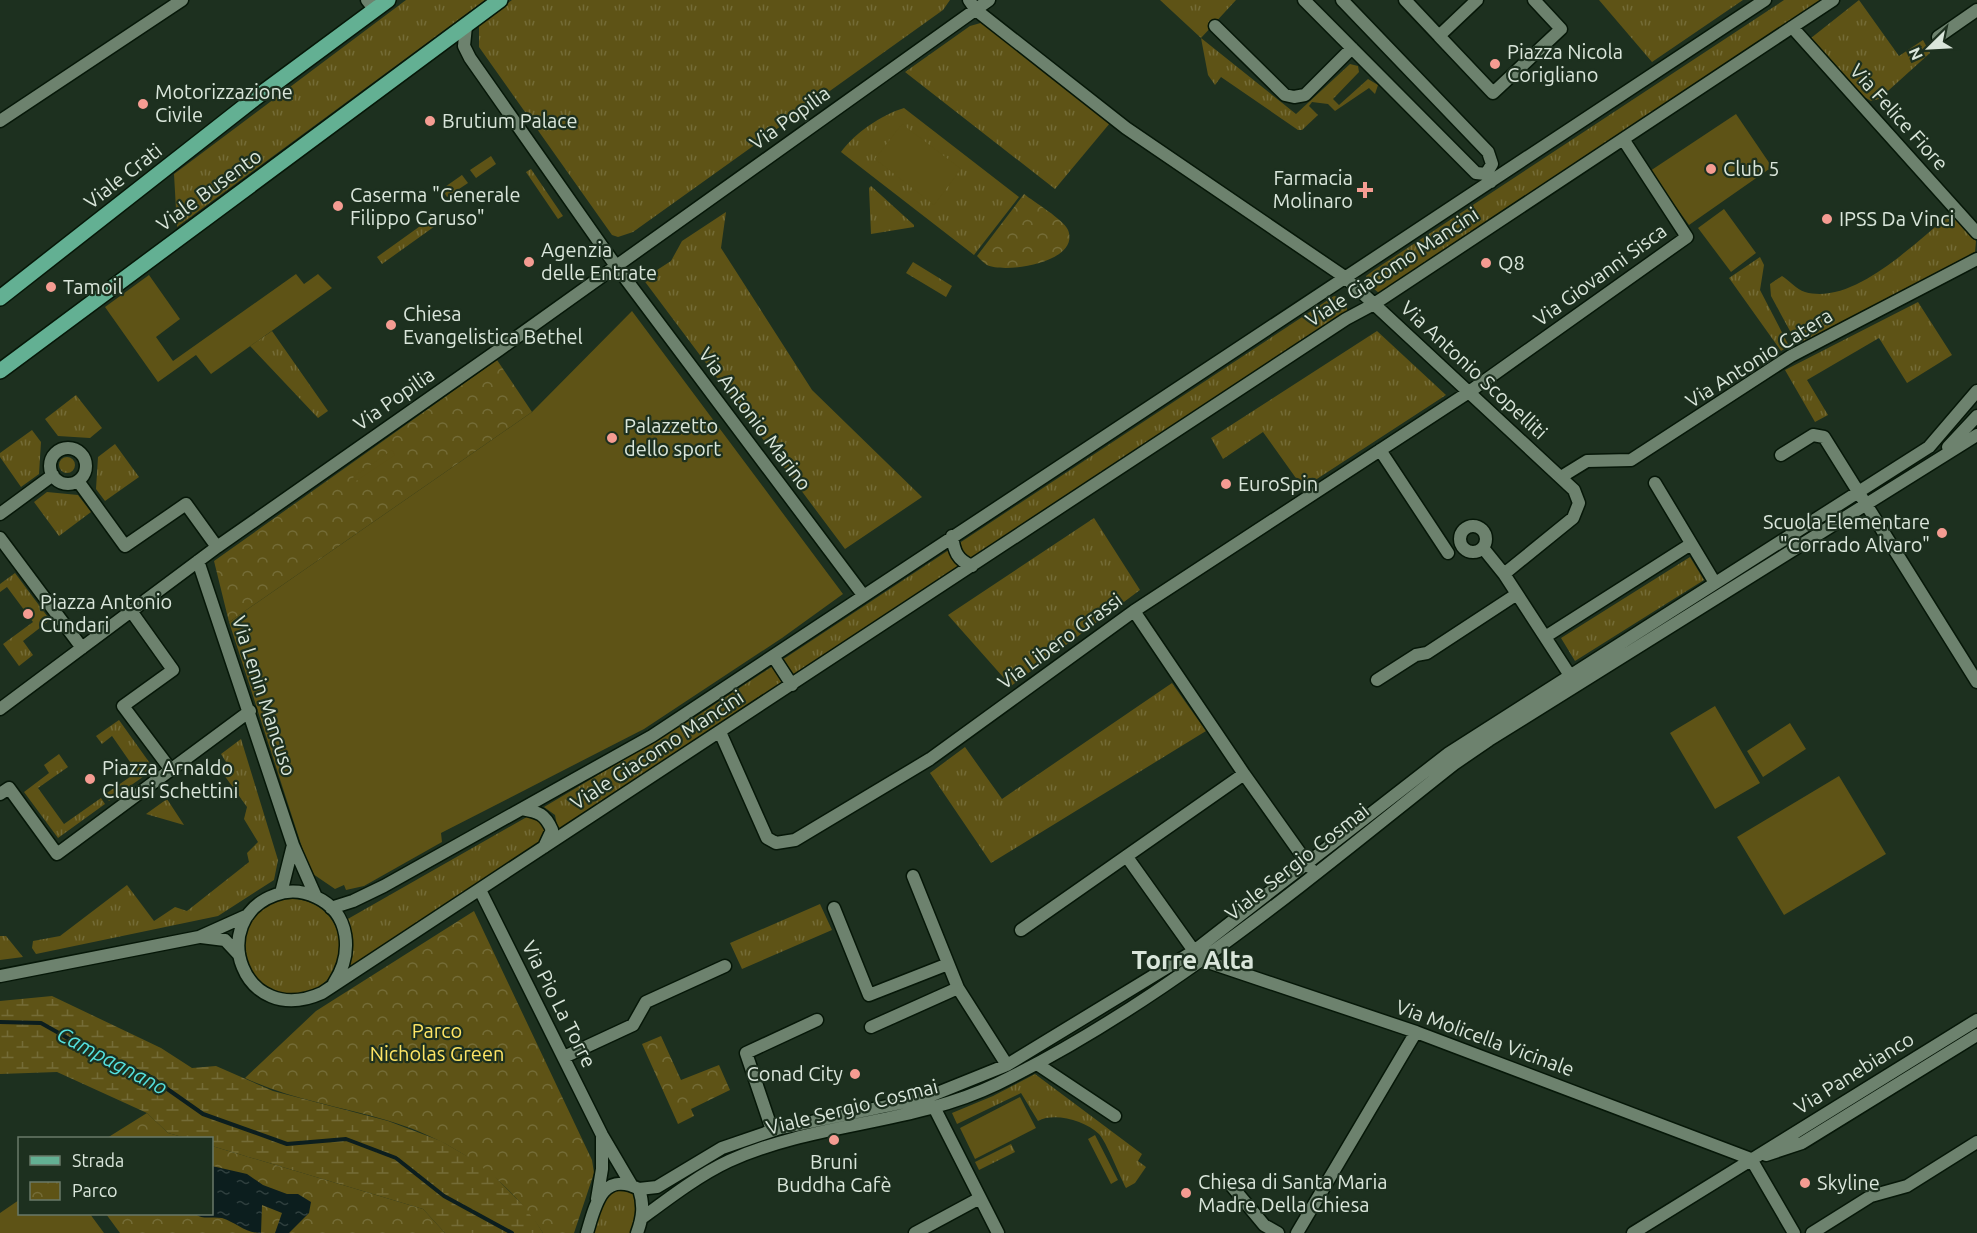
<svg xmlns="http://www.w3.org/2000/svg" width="1977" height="1233" viewBox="0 0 1977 1233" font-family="Ubuntu,sans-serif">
<defs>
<pattern id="grass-tufts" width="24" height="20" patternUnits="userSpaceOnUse" patternTransform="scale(1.5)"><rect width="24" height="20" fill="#5e5316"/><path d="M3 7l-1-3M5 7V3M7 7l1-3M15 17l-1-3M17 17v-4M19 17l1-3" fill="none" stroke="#746c37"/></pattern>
<pattern id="wetland-marsh" width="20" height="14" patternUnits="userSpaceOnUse" patternTransform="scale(1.5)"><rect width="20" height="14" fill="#5e5316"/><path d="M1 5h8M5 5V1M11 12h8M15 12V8" fill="none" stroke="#746c37"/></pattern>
<pattern id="park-crowns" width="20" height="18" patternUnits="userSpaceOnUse" patternTransform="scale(1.5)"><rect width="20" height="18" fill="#5e5316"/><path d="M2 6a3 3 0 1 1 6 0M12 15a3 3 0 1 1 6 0" fill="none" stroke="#746c37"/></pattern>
<pattern id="water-ripples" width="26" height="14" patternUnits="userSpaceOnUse" patternTransform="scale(1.5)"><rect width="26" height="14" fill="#0c1e1e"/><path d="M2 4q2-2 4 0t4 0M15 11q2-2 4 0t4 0" fill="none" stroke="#2f3f3e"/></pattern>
</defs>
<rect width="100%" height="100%" fill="#1d301f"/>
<path fill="url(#grass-tufts)" d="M 406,0 L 485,0 L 177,227 L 174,174 Z
M 512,0 L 950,0 L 943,10 L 633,232 L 618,237 L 612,235 L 479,47 L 479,24 Z
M 1160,0 L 1236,0 L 1201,38 L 1296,114 L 1350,64 L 1358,66 L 1359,72 L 1333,99 L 1339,105 L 1368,79 L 1378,85 L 1375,94 L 1369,88 L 1335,111 L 1328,104 L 1312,102 L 1309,106 L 1318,115 L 1302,130 L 1298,130 L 1221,77 L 1215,85 L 1208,75 L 1201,38 Z
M 1599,0 L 1743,0 L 1652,62 Z
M 1784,0 L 1825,0 L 1380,294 L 1366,282 L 1366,276 L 1374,270 Z
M 1859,0 L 1899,56 L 1923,40 L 1930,53 L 1879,99 L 1871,101 L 1861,95 L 1811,38 Z
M 984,22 L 1110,123 L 1055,189 L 905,72 L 970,26 Z
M 904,108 L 1019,197 L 974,255 L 841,152 C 855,133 881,115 904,108 Z
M 491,156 L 496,164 L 476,178 L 470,170 Z
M 531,169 L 563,216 L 558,219 L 526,172 Z
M 462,175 L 468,183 L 447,197 L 442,189 Z
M 871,186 L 914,225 L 914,227 L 871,234 L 869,188 Z
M 726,212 L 721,248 L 812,390 L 922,497 L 845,549 L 643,279 L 671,261 L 682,241 Z
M 437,214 L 442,221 L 382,264 L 377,257 Z
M 1951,214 L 1976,241 L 1975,252 L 1804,343 L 1796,342 L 1771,296 L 1770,284 L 1782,276 C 1790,281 1796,289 1805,292 C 1854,306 1915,242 1951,214 Z
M 1760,257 L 1764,265 L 1760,290 L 1789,346 L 1781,351 L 1729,278 Z
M 913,262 L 952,286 L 946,297 L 906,273 Z
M 1334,296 L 1342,298 L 1347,304 L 1347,312 L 558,831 L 555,815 L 544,807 L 694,718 Z
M 1918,302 L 1952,355 L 1907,383 L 1879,338 L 1807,380 L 1828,415 L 1815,422 L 1785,370 Z
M 272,331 L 328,411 L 318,418 L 250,346 Z
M 1377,331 L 1446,395 L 1303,488 L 1263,432 L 1223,459 L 1211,438 Z
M 76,395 L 102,428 L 90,438 L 58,436 L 45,419 Z
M 32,430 L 41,442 L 39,474 L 21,487 L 0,457 L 0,453 Z
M 115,444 L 139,477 L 105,501 L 96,489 L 98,457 Z
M59 465a8 8 0 1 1 16 0a8 8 0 1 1-16 0Z
M 47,492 L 78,495 L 91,512 L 59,536 L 34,502 Z
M 1094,518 L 1140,590 L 1011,686 L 948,615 Z
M 1690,557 L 1704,580 L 1575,661 L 1561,638 Z
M 15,573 L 50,620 L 23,641 L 33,655 L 19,666 L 3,644 L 33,622 L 7,587 L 0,592 L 0,584 Z
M 1172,683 L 1206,731 L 991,863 L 930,773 L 965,747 L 1002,799 Z
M 119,720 L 154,769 L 109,801 L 104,795 L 137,772 L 112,736 L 102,744 L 96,736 Z
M 241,739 L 278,860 L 274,880 L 218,916 L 36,954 L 32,948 L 33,941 L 60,936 L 127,885 L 154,921 L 175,907 L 187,911 L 249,862 L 247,853 L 258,842 L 244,819 L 247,807 L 219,768 L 226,762 L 221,754 Z
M 59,754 L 68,767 L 38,788 L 64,824 L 101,798 L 105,804 L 58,838 L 24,792 L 49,773 L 44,765 Z
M 167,799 L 184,825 L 146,814 Z
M 532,814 C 540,821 548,828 545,840 L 349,969 L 352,950 L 346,920 Z
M244 947a48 48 0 1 1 96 0a48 48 0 1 1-96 0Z
M 820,904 L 832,930 L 742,969 L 730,943 Z
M 0,936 L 6,936 L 23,957 L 0,960 Z
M 1035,1074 L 1142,1154 L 1138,1161 L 1146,1167 L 1135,1183 L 1126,1188 C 1120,1177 1106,1141 1099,1134 C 1085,1121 1055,1112 1038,1121 L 1021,1093 L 957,1124 L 952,1113 L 993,1096 Z
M 1011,1144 L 1015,1152 L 979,1170 L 975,1162 Z
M 631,1188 L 640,1201 L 634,1233 L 590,1233 L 599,1202 L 611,1189 Z"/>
<path fill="url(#wetland-marsh)" d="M 52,996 L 161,1048 L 192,1068 L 216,1066 L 273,1091 L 388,1121 L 441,1141 L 484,1166 L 530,1212 L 543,1233 L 445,1233 L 423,1209 L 212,1146 L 212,1138 L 186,1138 L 168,1133 L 147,1113 L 57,1072 L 0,1074 L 0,1001 Z"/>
<path fill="url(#park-crowns)" d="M 1024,194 C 1034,202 1063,219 1068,230 C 1081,262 1006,274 987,265 C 984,263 980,259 977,256 Z
M 497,360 L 532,412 L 229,622 L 214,561 Z
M 474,911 L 592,1160 L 594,1173 L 574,1233 L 543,1233 C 507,1176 451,1139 386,1120 C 338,1106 290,1099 245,1078 L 316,1011 Z
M 661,1036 L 681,1080 L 719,1065 L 730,1090 L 691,1109 L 694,1116 L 678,1124 L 642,1044 Z
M 147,1113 L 168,1133 L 186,1138 L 107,1138 Z
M 212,1146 L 423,1209 L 445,1233 L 120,1233 L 106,1214 L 212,1214 Z"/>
<path fill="#5e5316" d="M 1736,114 L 1772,167 L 1689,225 L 1650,171 Z
M 902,124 L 961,169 L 934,205 L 875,159 Z
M 1724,209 L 1756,253 L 1731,272 L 1698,228 Z
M 296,274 L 304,284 L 318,274 L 332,288 L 211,374 L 196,355 L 158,382 L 105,307 L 149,275 L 180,319 L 156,337 L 173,361 Z
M 632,311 L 843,594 L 782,638 L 644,729 L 441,833 L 442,842 L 364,886 L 346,890 L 344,885 L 335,889 L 310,872 L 229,622 L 532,412 Z
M 392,450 L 395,455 L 356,481 L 353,477 Z
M 1715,706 L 1760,783 L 1715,809 L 1670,733 Z
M 1790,723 L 1806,749 L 1763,777 L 1747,751 Z
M 1839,776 L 1886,854 L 1784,915 L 1737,837 Z
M 1020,1097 L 1036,1128 L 975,1159 L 960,1128 Z
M 1095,1135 L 1118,1180 L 1111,1184 L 1088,1139 Z
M 19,1200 L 20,1214 L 90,1214 L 104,1233 L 0,1233 L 0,1213 Z"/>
<path fill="url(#water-ripples)" d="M 212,1166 L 247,1174 L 263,1185 L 287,1194 L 298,1194 L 311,1202 L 309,1213 L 289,1233 L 275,1233 L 282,1213 L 262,1205 L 261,1233 C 245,1233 237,1223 222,1218 C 212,1216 203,1220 195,1214 L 212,1214 Z"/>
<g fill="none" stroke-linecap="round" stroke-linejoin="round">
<path stroke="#0c1e1e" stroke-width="4" d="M 0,1022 L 41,1023 L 112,1063 L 146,1074 L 203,1114 L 287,1144 L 346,1139 L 396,1158 L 444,1196 L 512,1233"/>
<defs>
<path id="minor" d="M 367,0 L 375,10
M 969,0 L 976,10 L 1126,128 L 1346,278 L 1574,490 L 1579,503 L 1573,518 L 1504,574 L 1571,677
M 1304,0 L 1476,173 L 1486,174 L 1491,182
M 1342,0 L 1488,152 L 1492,164 L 1486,174
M 1405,0 L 1439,36
M 1477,0 L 1439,36 L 1493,93 L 1561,29 L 1534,0
M 466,26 L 464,46 L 470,58 L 616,266 L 863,595
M 1215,26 L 1285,95 L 1294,97 L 1305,95 L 1352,48
M 1792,27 L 1977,233
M 1938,37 L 1977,10
M 0,121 L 182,0
M 1948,447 L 1977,416
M50 466a18 18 0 1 1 36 0a18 18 0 1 1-36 0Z
M 1380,450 L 1448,553
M 1781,455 L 1813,435 L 1824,437 L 1977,682
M 1561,477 L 1587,461 L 1631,460 L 1791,356 L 1977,259
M 78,481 L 125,546 L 186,504 L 217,547
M 1655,483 L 1715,583
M 0,514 L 53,475
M1460 539a13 13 0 1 1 26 0a13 13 0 1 1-26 0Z
M 952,536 C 954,551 957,560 972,566
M 0,538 L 82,648
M 1483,548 L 1504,574
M 198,561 L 293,845 L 316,897
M 131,611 L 173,670 L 123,706 L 171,770
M 1134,611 L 1244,774 L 1310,867
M 1545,637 L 1691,544
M 773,656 L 792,685
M 1377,680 L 1416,655 L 1427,653 L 1517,594
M 0,709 L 217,547 L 500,349 L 989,0
M 720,732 L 767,838 L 776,843 L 795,840 L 930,759 L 1134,611 L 1469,392 L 1687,237 L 1623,139
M 0,794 L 9,788 L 57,854 L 250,711
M 522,809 C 539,812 545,814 552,830 L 544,847
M 1127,857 L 1194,951
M 913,876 L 958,988 L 1007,1065
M 480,890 L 602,1135 L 632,1186
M 281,893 L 293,845
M 331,908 L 353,901 L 384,886 L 652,736 L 1765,0
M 834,908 L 869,995 L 948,964
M 1021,930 L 1244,774
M 201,937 L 225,940 L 239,955
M 1202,960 L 1416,1032 L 1751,1159
M 0,976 L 199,937 L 248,915
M 334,983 C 353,954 351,913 316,897 C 303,891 288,890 275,895 C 206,920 242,1029 322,993 L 1346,319 L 1374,304 L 1833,0
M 871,1027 L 958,988
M 564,1057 L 633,1025 L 646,1002 L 725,966
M 1037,1064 L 1115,1116
M 935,1109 L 998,1233
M 772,1130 L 746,1053 L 817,1020
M 1766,1155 L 1802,1143 L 1977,1035
M 1751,1159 L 1794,1233
M 1230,1184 L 1264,1225 L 1278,1233
M 639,1189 L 657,1187 L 722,1148 L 777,1129 L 925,1098 L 1007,1065 L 1194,951 L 1449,753 L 1929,447 L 1977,391
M 597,1199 L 602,1169 L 602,1136
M 642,1218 C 669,1198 699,1175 729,1161 C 815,1122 912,1125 997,1084 C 1162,1004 1311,877 1454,764 L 1489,740 L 1977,435
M 587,1233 C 595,1206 602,1170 639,1189 C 644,1205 643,1217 637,1233
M 915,1233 L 980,1198
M 1297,1233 L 1416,1032
M 1633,1233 L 1977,1020
M 1812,1233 L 1871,1196 L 1907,1186 L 1977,1142"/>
<path id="major" d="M 0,298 L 254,99 L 388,0
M 0,371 L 500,0"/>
</defs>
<use href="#minor" stroke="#061708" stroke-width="15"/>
<use href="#major" stroke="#061708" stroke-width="18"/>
<use href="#minor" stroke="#6d826e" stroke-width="12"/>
<use href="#major" stroke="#63b093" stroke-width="15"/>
</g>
<g fill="#f59c92" stroke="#1d301f" stroke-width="2">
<circle cx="1495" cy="64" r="6"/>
<circle cx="143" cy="104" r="6"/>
<circle cx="430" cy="121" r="6"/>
<circle cx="1711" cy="169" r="6"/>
<path d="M1362 181h6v6h6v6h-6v6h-6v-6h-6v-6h6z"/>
<circle cx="338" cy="206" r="6"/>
<circle cx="1827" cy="219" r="6"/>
<circle cx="529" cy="262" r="6"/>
<circle cx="1486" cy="263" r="6"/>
<circle cx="51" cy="287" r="6"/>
<circle cx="391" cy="325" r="6"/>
<circle cx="612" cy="438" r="6"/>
<circle cx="1226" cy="484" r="6"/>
<circle cx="1942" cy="533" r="6"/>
<circle cx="28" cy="614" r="6"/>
<circle cx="90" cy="779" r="6"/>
<circle cx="855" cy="1074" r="6"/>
<circle cx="834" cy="1140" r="6"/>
<circle cx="1805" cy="1183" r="6"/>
<circle cx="1186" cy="1193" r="6"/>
</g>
<g text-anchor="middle" stroke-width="4.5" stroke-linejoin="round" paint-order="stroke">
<g font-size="20" fill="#dae6db" stroke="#1d301f" text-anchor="start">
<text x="1507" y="59">Piazza Nicola<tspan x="1507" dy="23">Corigliano</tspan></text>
<text x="155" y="99">Motorizzazione<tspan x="155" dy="23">Civile</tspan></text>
<text x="442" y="128">Brutium Palace</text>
<text x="1723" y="176">Club 5</text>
<text x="1353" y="185" text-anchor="end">Farmacia<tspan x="1353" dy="23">Molinaro</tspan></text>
<text x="350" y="202">Caserma "Generale<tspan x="350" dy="23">Filippo Caruso"</tspan></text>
<text x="1839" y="226">IPSS Da Vinci</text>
<text x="541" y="257">Agenzia<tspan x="541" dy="23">delle Entrate</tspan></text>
<text x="1498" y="270">Q8</text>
<text x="63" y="294">Tamoil</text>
<text x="403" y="321">Chiesa<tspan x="403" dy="23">Evangelistica Bethel</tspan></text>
<text x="624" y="433">Palazzetto<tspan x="624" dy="23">dello sport</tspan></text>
<text x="1238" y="491">EuroSpin</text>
<text x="1930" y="529" text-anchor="end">Scuola Elementare<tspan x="1930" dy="23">"Corrado Alvaro"</tspan></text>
<text x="40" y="609">Piazza Antonio<tspan x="40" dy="23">Cundari</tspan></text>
<text x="102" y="775">Piazza Arnaldo<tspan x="102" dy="23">Clausi Schettini</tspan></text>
<text x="843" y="1081" text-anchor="end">Conad City</text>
<text x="834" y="1169" text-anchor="middle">Bruni<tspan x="834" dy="23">Buddha Cafè</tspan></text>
<text x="1198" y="1189">Chiesa di Santa Maria<tspan x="1198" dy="23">Madre Della Chiesa</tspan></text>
<text x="1817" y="1190">Skyline</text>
</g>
<g font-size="20" fill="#dae6db" stroke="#1d301f">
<text transform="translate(1899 117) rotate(48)" y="7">Via Felice Fiore</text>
<text transform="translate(790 118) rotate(-36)" y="7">Via Popilia</text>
<text transform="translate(123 176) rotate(-38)" y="7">Viale Crati</text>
<text transform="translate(209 190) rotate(-36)" y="7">Viale Busento</text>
<text transform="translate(1392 267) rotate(-33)" y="7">Viale Giacomo Mancini</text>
<text transform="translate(1600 275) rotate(-36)" y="7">Via Giovanni Sisca</text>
<text transform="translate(1759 358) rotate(-32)" y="7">Via Antonio Catera</text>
<text transform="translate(1474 370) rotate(43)" y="7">Via Antonio Scopelliti</text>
<text transform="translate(394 399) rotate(-35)" y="7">Via Popilia</text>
<text transform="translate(755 419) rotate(53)" y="7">Via Antonio Marino</text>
<text transform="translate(1060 641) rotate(-36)" y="7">Via Libero Grassi</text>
<text transform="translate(264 696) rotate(72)" y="7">Via Lenin Mancuso</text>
<text transform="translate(657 750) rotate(-33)" y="7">Viale Giacomo Mancini</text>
<text transform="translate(1297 862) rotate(-38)" y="7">Viale Sergio Cosmai</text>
<text transform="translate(559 1004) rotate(63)" y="7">Via Pio La Torre</text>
<text transform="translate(1485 1038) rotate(20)" y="7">Via Molicella Vicinale</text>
<text transform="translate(1854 1073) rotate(-32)" y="7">Via Panebianco</text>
<text transform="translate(852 1107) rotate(-14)" y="7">Viale Sergio Cosmai</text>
</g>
<g font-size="20" fill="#fee565" stroke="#1d301f">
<text x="437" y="1038">Parco<tspan x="437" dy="23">Nicholas Green</tspan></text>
</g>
<g font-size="21" font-style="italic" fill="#54e0de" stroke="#1d301f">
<text transform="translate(112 1061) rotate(28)" y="7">Campagnano</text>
</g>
<g font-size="26" font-weight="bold" fill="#dae6db" stroke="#1d301f">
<text x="1193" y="969">Torre Alta</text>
</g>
</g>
<rect x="18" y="1137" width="195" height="78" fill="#1d301f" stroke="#69796a" stroke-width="1.5"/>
<rect x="30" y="1156" width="30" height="9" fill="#63b093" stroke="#69796a" stroke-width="1.5"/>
<text x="72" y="1167" font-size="18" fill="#dae6db">Strada</text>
<rect x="30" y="1182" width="30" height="18" fill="url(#park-crowns)" stroke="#69796a" stroke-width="1.5"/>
<text x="72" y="1197" font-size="18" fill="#dae6db">Parco</text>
<g transform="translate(1929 48) rotate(246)" stroke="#1d301f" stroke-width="4.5" paint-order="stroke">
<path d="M0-4.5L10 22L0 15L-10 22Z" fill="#dae6db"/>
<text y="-9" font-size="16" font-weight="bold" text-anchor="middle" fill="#dae6db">N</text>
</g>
</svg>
